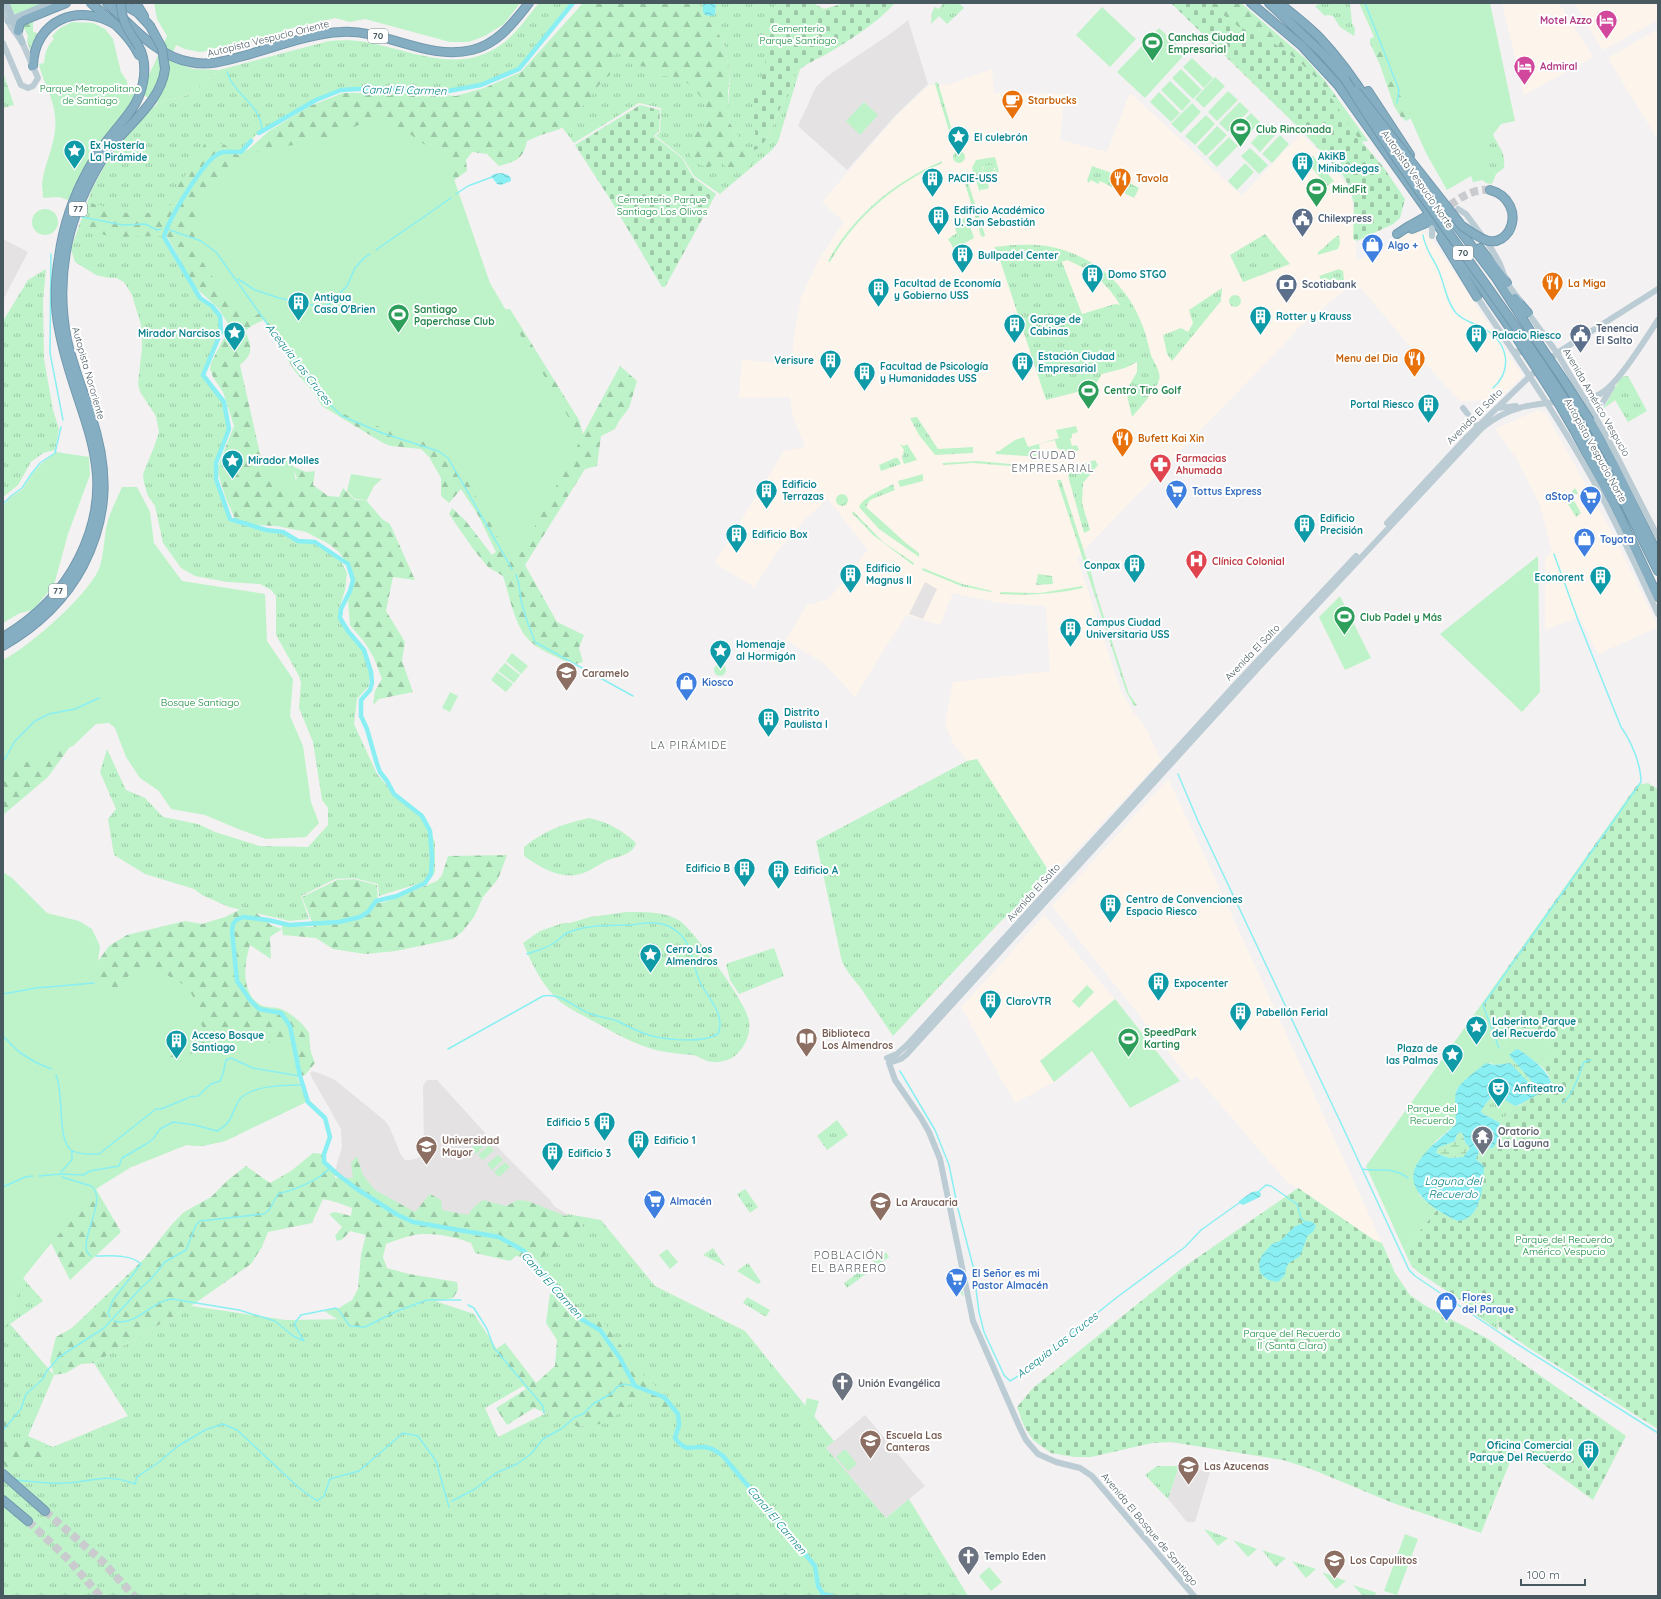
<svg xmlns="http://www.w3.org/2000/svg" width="1661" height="1599" viewBox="0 0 1661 1599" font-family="Quicksand,sans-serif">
<defs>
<pattern id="grass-tufts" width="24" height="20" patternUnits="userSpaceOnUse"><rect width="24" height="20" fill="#bef3c9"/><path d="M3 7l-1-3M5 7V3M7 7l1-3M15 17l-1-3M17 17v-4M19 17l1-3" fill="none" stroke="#9cc8a7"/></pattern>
<pattern id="forest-firs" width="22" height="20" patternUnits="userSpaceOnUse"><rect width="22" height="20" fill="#bef3c9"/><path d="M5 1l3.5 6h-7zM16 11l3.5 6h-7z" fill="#9cc8a7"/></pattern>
<pattern id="wetland-marsh" width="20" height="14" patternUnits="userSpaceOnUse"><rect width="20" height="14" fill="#bef3c9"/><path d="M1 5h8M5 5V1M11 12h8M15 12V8" fill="none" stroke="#9cc8a7"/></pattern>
<pattern id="cemetery-stones" width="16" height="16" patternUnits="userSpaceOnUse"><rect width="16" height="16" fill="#bef3c9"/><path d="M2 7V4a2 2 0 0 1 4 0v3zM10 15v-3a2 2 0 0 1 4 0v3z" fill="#9cc8a7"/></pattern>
<pattern id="water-waves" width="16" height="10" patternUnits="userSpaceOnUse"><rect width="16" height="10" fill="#89eff2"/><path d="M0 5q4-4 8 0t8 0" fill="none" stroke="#72c5c7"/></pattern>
</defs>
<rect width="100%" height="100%" fill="#f4f1f2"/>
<path fill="#fdf5eb" d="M 1502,3 L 1559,3 L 1593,57 L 1524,95 Z
M 1574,3 L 1654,3 L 1658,10 L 1658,20 L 1603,50 Z
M 1658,29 L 1658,140 L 1608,58 Z
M 992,69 L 994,93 L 1064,94 L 1060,140 L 1107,152 L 1130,93 L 1242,196 L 1301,134 L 1333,166 L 1349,190 L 1352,202 L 1357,261 L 1411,232 L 1419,231 L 1424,233 L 1433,241 L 1523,376 L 1498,400 L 1460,401 L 1415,352 L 1361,288 L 1346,289 L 1296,330 L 1287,341 L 1077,557 L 1121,691 L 1132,711 L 1145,727 L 1161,760 L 1052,876 L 977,759 L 967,761 L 953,743 L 945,723 L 953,682 L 1050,671 L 1046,606 L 1000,603 L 953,593 L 940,625 L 907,615 L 879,657 L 855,697 L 825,664 L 786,640 L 807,605 L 829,599 L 868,550 L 828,499 L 805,519 L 776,553 L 754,587 L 715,563 L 784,451 L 805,447 L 793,416 L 790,397 L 739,398 L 742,360 L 791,364 L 795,330 L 801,297 L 820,258 L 844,222 L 822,202 L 897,115 L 929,85 L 948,85 Z
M 1538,410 L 1546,414 L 1612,532 L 1658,627 L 1598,654 L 1579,617 L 1545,630 L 1545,557 L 1552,552 L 1540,505 L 1517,459 L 1495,429 Z
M 1168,779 L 1201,848 L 1382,1243 L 1374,1240 L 1298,1188 L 1287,1182 L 1196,1076 L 1191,1080 L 1052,906 Z
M 1044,915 L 1115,999 L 1041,1061 L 1054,1082 L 1015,1103 L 961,1007 L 991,975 Z"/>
<path fill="#e5e2e4" d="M 908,20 L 928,84 L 896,115 L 847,170 L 798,126 L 816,87 L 826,77 L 893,32 Z
M 3,239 L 28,252 L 3,300 Z
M 925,582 L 937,589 L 923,619 L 909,614 Z
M 312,1071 L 319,1073 L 335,1080 L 384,1120 L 389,1126 L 401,1155 L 405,1160 L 411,1160 L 418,1158 L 421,1155 L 424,1146 L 423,1086 L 426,1081 L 428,1080 L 437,1080 L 505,1155 L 550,1200 L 554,1206 L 567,1214 L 561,1227 L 434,1222 L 380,1201 L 335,1171 L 342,1147 L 341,1129 L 311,1076 L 310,1073 Z
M 865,1415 L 925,1486 L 886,1518 L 826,1448 Z
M 1179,1466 L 1210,1472 L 1195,1522 L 1187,1522 L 1168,1499 Z"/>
<path fill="url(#grass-tufts)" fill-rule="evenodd" d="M 539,3 L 571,3 L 518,68 L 481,84 L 448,90 L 375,86 L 340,89 L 315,99 L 261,130 L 241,150 L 232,151 L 164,229 L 162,237 L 199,299 L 211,307 L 219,316 L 220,332 L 202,375 L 222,402 L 228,429 L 215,462 L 214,479 L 229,520 L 265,532 L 280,531 L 299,540 L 309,541 L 340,559 L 347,573 L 345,590 L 339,609 L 343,620 L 350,633 L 362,646 L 370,666 L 369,686 L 357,699 L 354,724 L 377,774 L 395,795 L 420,815 L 435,842 L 435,872 L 430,880 L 379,896 L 378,884 L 354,878 L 335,879 L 301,896 L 309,919 L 290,921 L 229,907 L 202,895 L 194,889 L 145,874 L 114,855 L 108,819 L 116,809 L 100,772 L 107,749 L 126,790 L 145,798 L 163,817 L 198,824 L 215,832 L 260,846 L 308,847 L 328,825 L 328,808 L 322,800 L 313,742 L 299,708 L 301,683 L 299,676 L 276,635 L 276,596 L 271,590 L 260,584 L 227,582 L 195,576 L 181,568 L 163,543 L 155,506 L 148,496 L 144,483 L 143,474 L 154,447 L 159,432 L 156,416 L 140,392 L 138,384 L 142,347 L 141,325 L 132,295 L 124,282 L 116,278 L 109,278 L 96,275 L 75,262 L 71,249 L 92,189 L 111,154 L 132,128 L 158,103 L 188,95 L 219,70 L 329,41 C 341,40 354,40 366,42 C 411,50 459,76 502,44 C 517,33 527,17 539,3 Z
M 698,3 L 703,3 L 703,12 L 715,15 L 716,3 L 783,3 L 767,138 L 796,73 L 800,69 L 778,142 L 772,150 L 720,194 L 694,176 L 683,158 L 656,136 L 660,132 L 661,108 L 639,103 L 574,143 L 561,126 L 605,61 L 616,52 C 639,55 679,73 697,88 C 712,101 724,118 737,133 L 729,122 L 728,111 L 730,73 L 723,40 L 706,18 Z
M 943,3 L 959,3 L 964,8 L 947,24 L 939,16 L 931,24 L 932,12 L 935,7 L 939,9 Z
M 1321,3 L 1350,3 L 1352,23 L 1355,29 L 1354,36 L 1340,27 L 1333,16 L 1327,15 L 1325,16 L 1315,6 Z
M 3,72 L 14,105 L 3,108 Z
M 936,82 L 938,83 L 955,140 L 952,141 L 935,84 Z
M 1492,132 C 1498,148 1506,150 1504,168 L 1496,174 L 1493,182 L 1491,184 L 1486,183 L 1480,178 L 1431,133 Z
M953 157a6 6 0 1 1 12 0a6 6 0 1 1-12 0Z
M 1313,156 L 1334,181 L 1327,186 L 1307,162 Z
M 995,157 L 999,172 L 996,173 L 995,168 L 983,167 L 982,172 L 987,189 L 980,190 L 980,193 L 972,168 L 976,160 Z
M 942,161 L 942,163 C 895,184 856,216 830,262 L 828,261 C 854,215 894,182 942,161 Z
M 1092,166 L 1109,172 L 1139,188 L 1134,198 L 1100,181 L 1098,184 L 1091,180 L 1089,183 L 1087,181 Z
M 965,173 L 985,235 L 984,237 L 981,236 L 962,174 Z
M 967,217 L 974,238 L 954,249 L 948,239 L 957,233 L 955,229 L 956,226 L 952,224 Z
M 1265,234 L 1290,264 L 1243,282 L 1230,255 Z
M 1339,235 L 1340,243 L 1338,249 L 1318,255 L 1318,252 C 1326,247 1330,240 1339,235 Z
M 1012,245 C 1025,245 1039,244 1052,247 C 1106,259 1140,299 1150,352 C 1152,360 1162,372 1159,380 C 1156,390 1139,409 1132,417 L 1126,391 L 1137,372 L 1137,362 L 1125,368 L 1102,374 L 1096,384 L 1085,390 L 1046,400 L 998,254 L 1010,251 L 997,251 L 994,247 ZM 1067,260 C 1090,269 1108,284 1120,305 L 1115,304 L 1082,314 L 1062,262 Z
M 46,269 L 43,301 L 44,359 L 53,410 L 59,429 L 55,450 L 43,453 L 31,462 L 18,485 L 3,497 L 3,321 L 28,280 Z
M 1339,269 L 1343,271 L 1344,280 L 1341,281 L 1335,279 L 1330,281 L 1328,279 L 1322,281 L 1319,276 Z
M 1222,288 L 1221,301 L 1172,361 L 1167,354 L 1163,335 L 1181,328 L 1188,332 L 1193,323 L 1189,310 Z
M1229 301a6 6 0 1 1 12 0a6 6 0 1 1-12 0Z
M 1628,376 L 1647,411 L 1628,422 L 1615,400 L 1603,409 L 1621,377 Z
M 917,417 L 938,449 L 973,447 L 973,453 L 935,455 L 919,435 L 910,418 Z
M 900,444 L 904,446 L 907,444 L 917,460 L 904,464 L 902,458 L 904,450 Z
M 895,458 L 898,458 L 901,464 L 881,471 L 879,465 Z
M 1095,460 L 1098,465 L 1083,483 L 1082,503 L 1090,530 L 1084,533 L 1068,476 L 1070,469 Z
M 978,461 L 1020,465 L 1038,465 L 1040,468 L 972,463 L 944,465 L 942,463 Z
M 923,474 L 923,481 L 900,487 L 898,481 Z
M 1057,480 L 1061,480 L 1092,576 L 1096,592 L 1129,694 L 1137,705 L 1134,706 L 1126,691 L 1121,676 Z
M 893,484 L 895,490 L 870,500 L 866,507 L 906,543 L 919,553 L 919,557 L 879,529 L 859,507 C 864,496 883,490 893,484 Z
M 1575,488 L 1578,493 L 1572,497 L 1581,513 L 1576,517 L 1565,499 Z
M836 500a6 6 0 1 1 12 0a6 6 0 1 1-12 0Z
M 853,511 L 883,542 L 914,563 L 913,565 L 873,535 L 852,513 Z
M 923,568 L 962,584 L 992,591 L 991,592 L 961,586 L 922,570 Z
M 1038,574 L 1052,576 L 1053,584 L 1036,585 Z
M 1082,586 L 1083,588 C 1055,594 1029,596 1000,594 L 1001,592 L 1040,593 Z
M714 670a6 6 0 1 1 12 0a6 6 0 1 1-12 0Z
M 977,759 L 1052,876 L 1000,922 L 893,1036 L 860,987 L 850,975 L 842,962 L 816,841 L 967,761 Z
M 589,818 C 608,822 622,830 636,843 C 633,854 621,856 611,859 C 602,862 595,868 586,872 C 563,882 542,868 524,856 L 524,847 C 546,830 562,824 589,818 Z
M 627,912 C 646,912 664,911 680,921 C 694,931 744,1000 748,1017 C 752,1029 747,1044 738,1053 C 731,1061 717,1064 707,1061 C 702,1059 698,1056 693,1055 C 682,1054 671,1053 660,1051 C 634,1045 613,1032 591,1020 C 579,1013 567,1008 557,999 C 542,985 531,962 523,943 L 540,931 L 563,923 L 570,923 L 590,917 Z
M 774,948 L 784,976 L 739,994 L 730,980 L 726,964 Z
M 1512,1058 L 1538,1089 L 1536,1091 L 1510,1063 Z
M 1495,1094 L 1515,1106 L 1500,1123 L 1482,1113 L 1481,1111 L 1487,1102 Z
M 837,1120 L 848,1135 L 827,1150 L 817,1136 Z
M 745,1189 L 758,1207 L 750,1213 L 737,1194 Z
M 567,1214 L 601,1220 L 655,1286 L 745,1331 L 834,1441 L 826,1448 L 886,1518 L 909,1499 L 968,1596 L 3,1596 L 3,1328 L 7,1324 L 23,1278 L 43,1301 L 10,1324 L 54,1375 L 28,1436 L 53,1447 L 128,1416 L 94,1363 L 191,1306 L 286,1320 L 351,1319 L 426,1298 L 474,1314 L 496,1348 L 525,1385 L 485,1408 L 498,1437 L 595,1389 L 581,1319 L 535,1258 L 561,1227 Z
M 713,1248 L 725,1266 L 703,1255 Z
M 886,1252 L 889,1257 L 847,1288 L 844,1283 Z
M 748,1263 L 761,1282 L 758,1284 L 737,1271 Z
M 747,1297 L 770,1310 L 766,1317 L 743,1303 Z
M 1494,1309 L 1497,1314 L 1498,1330 L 1476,1315 L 1482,1310 Z
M 1157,1466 L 1179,1466 L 1168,1499 L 1145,1475 Z
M 1204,1529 L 1228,1538 L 1218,1546 Z
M 1233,1540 L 1257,1549 L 1248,1557 Z
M 1262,1550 L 1286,1558 L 1276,1567 Z
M 1292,1561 L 1316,1569 L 1306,1578 Z
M 1322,1572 L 1346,1581 L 1336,1589 Z
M 1353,1585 L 1377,1593 L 1373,1596 L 1363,1596 Z"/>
<path fill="url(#forest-firs)" d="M 583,3 L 699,3 L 706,18 L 723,40 L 730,73 L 728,91 L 729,122 L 755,160 L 746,169 L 732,174 L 720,160 L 708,168 L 692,161 C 690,153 689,141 695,134 C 697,131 702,129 704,126 C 714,107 694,85 679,78 C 674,76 666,76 661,76 L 655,67 L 634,66 L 627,54 L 617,53 L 608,61 L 610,75 L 599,85 L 593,93 L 589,102 L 581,107 L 560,129 L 541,135 L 527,141 C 523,160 516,161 499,166 L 487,154 L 472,152 L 466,160 L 467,171 L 444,187 L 493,310 L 510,309 L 579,420 L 583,434 L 620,366 L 637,381 L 629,408 L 619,421 L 615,429 L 601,436 L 597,466 L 585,469 L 525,565 L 557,622 L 584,635 L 579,648 L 583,662 L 572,665 C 558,657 537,650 527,638 C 514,623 509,594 503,576 L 488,567 L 474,550 L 449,514 L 452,508 L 465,520 L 492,555 L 496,552 L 478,515 L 461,489 L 449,503 L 441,496 L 441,478 L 429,457 L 421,449 L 391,446 L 383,443 L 322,406 L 315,394 L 294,370 L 264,320 L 253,325 L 245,331 C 252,346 254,354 240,365 L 263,467 L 293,485 L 297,478 L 292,466 L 306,472 L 315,471 L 313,485 L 328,496 L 339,497 L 343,488 L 355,500 L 366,500 L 382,519 L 390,524 L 415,580 L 393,577 L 386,611 L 405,642 L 402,661 L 413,692 L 379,699 L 373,705 L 375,691 L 382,679 L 374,658 L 365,643 L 350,625 L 348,601 L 352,590 L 351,573 L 346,562 L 339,552 L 329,544 L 306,532 L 277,526 L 253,525 L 235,519 L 225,496 L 218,473 L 218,466 L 234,426 L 223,392 L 213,377 L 210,369 L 211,363 L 226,334 L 228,324 L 219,309 L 195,287 L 167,236 L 112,237 L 88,230 L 91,203 L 126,213 L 165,213 L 175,199 L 176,187 L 188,172 L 205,143 C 219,141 228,145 238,155 L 249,149 L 269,131 L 310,106 L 343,93 L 423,93 L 456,96 L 484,88 L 521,72 Z
M 1188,3 L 1241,3 L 1307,60 L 1325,81 L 1368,141 L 1355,142 Z
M 33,20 L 33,32 L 37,33 L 30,50 L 27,40 L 28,36 L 23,26 L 25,23 Z
M 1377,35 L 1413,117 L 1406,121 L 1401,117 L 1394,106 L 1380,65 L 1370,43 L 1370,39 Z
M 84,621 L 92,621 L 102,627 L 104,638 L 103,642 L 98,647 L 97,653 L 101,665 L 117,676 L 130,689 L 128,705 L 131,713 L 135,736 L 133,746 L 129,749 L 124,748 L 120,741 L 117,728 L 110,722 L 96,723 L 74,741 L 48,777 L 3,815 L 3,735 L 10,740 L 20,732 L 25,724 C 21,708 29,704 37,692 L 48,699 L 58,702 L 70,713 L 73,705 L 70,683 L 75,666 L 69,651 L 79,623 Z
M 507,855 L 498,879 L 483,897 L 474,917 L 462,932 L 453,939 L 396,951 L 365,954 L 333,949 L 316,938 L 283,935 L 282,929 L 270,937 L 271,959 L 250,945 C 244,964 240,995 263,1006 C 268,1008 274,1007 278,1008 C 289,1011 303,1023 309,1033 C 310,1036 309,1041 310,1045 C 310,1052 313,1057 315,1063 L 305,1075 L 297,1077 L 306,1102 L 225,1141 L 202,1146 L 186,1145 L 131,1167 L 96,1189 L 121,1232 L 70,1280 L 51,1243 L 23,1278 L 7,1324 L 3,1328 L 3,1129 L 90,995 L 93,968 L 109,946 L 127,935 L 185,921 L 202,924 L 225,917 L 247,906 L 271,925 L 282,929 L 282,926 L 314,927 L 302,897 L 337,880 L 354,879 L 377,885 L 378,903 L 385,902 L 437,881 L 442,875 L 448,856 Z
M 313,1153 L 324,1154 L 324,1162 L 335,1171 L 335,1178 L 353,1178 L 351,1163 L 357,1156 L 363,1175 L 375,1190 L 415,1212 L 430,1194 L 441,1200 L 442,1210 L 468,1215 L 474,1207 L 483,1200 L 506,1206 L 518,1200 L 528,1201 L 583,1223 L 583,1230 L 539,1259 L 516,1256 L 510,1261 L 475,1253 L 471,1243 C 453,1236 429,1231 410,1236 C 401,1238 394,1241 386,1244 L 383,1257 L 387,1268 L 409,1274 L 457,1282 L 458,1290 L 453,1298 L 424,1303 L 395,1314 L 365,1330 L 350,1330 L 342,1322 L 324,1311 L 339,1308 L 352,1300 L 358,1289 L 361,1254 L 366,1235 L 350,1231 L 343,1239 L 337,1241 L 335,1236 L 342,1227 L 329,1214 L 335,1212 L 351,1216 L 352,1208 L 336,1202 L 323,1199 L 312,1223 L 268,1232 L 262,1247 L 251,1264 L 191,1306 L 94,1363 L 81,1364 L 66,1373 L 54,1375 L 50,1361 L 56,1337 L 72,1328 L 144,1259 L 173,1223 L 184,1212 L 211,1197 L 228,1180 L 246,1166 L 270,1183 L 291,1171 Z
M 550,1293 L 572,1299 L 583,1313 L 605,1324 L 643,1375 L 676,1404 L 670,1412 L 664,1411 L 653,1398 L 632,1402 L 607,1423 L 578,1427 L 534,1408 L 507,1425 L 496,1408 L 526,1389 L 493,1351 L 505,1343 L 536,1383 L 555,1366 L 557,1340 L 546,1323 Z
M 15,1415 L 19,1419 L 7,1434 L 6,1439 L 10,1443 L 8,1456 L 13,1454 L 21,1440 C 31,1438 43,1442 51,1450 L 46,1458 L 38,1462 L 33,1460 L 20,1462 L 25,1468 L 21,1471 L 10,1470 L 3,1464 L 3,1421 Z"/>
<path fill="url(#wetland-marsh)" d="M 1461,1132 L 1463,1135 L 1465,1142 L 1470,1148 L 1463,1157 L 1449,1158 L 1436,1153 L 1438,1148 L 1455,1141 L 1457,1134 Z"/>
<path fill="url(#cemetery-stones)" d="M 779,3 L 813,3 L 824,9 L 845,3 L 895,3 C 877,23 853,38 830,52 C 819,59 805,63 796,73 L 767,138 L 760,147 L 753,151 L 749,150 L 756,145 L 755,131 L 752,122 L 754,99 L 762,76 L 766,59 L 769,9 Z
M 1171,3 L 1208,3 L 1239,27 L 1269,40 L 1298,60 L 1322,84 L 1356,135 L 1384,168 L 1405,199 L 1400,218 L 1393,224 L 1357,241 L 1353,239 L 1354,204 L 1350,188 L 1342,174 L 1304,133 Z
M 640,105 L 660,110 L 659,131 L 654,136 L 682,158 L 693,177 L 716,194 L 665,287 L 662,287 L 610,199 L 575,145 Z
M 1648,783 L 1658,789 L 1658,1429 L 1529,1348 L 1499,1327 L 1497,1314 L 1493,1308 L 1484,1307 L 1474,1309 L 1418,1272 L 1411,1265 L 1404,1250 L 1437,1210 L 1451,1218 L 1475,1211 L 1483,1183 L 1480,1162 L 1476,1159 L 1480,1149 L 1493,1148 L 1501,1128 L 1500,1123 L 1515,1106 L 1520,1105 L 1539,1092 L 1551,1086 L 1552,1084 L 1548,1074 L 1542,1067 L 1559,1051 L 1536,1032 L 1514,1025 L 1507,1035 L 1506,1044 L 1501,1048 L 1483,1002 L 1637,785 Z
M 1298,1188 L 1374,1240 L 1382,1243 L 1395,1273 L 1410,1295 L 1424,1305 L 1488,1339 L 1626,1436 L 1593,1500 L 1517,1445 L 1481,1533 L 1393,1503 L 1311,1469 L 1283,1460 L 1171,1442 L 1152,1443 L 1091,1457 L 1074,1457 L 1051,1453 L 1033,1440 L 1024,1426 L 1017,1407 L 1033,1388 L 1181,1269 Z"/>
<path fill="#bef3c9" d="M 8,3 L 47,3 L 18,15 L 12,12 Z
M 154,3 L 520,3 L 504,24 L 485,36 L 469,42 L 450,42 L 365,19 L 350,22 L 335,18 L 288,29 L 263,40 L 221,49 L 200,52 L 185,49 L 176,45 L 170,61 L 193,69 L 219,70 L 188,95 L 158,103 L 141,94 L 104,137 L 68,200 L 59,197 L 43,198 C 43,193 42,188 42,183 C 45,160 58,140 55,117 C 54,98 43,83 39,64 L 44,63 C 45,53 47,46 54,39 L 52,36 L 60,28 L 72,22 L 93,23 L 105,29 L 113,39 L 121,72 L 127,81 L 129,96 L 149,75 L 167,36 L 157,19 Z
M 1359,3 L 1490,3 L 1515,121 L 1501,124 L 1486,144 L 1488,179 L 1473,182 L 1471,176 L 1447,190 L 1426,153 Z
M 1102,7 L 1136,39 L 1110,67 L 1076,35 Z
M 1159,28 L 1186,53 L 1145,98 L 1117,72 Z
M 1192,58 L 1213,78 L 1204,88 L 1183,67 Z
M 1181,69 L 1202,90 L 1193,99 L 1172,78 Z
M 1215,77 L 1225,86 L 1204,108 L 1195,99 Z
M 1170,81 L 1191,101 L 1182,111 L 1161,90 Z
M 1228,91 L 1238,100 L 1217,121 L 1208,112 Z
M 1159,92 L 1180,113 L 1171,122 L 1150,102 Z
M 864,102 L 878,115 L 860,135 L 846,121 Z
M 1240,102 L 1249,111 L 1228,132 L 1219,123 Z
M 1192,103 L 1201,112 L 1181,133 L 1171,124 Z
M 1251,113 L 1260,122 L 1240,143 L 1230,134 Z
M 1206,115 L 1215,124 L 1195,145 L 1185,136 Z
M 372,119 C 381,122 391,124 399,128 C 416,136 430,150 447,159 L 490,283 L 581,439 L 514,566 L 460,467 C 451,455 440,447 425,442 C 420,440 413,440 407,438 C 400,436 394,432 387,429 C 367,423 347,419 331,405 L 287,350 L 261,312 L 251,319 C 217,282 174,249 205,195 C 216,177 233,162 253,154 C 269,147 292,146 309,142 C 331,137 352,128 372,119 Z
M 1268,124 L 1277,133 L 1260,152 L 1251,143 Z
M 1217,126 L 1227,135 L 1206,156 L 1197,147 Z
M 1280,135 L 1289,144 L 1272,163 L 1262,154 Z
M 1229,137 L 1238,146 L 1217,167 L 1208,158 Z
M 1250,148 L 1268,165 L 1259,174 L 1241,156 Z
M 1245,163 L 1254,172 L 1237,190 L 1228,181 Z
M 985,165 L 992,165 L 996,173 L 995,173 L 994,171 L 985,174 L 989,188 L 987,189 L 982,172 Z
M32 222a13 13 0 1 1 26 0a13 13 0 1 1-26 0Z
M 1076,426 L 1078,432 L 1072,434 L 1072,438 L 1070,439 L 1072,446 L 1077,445 L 1079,450 L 1068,453 L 1057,448 L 1055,440 L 1039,444 L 1041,455 L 1040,457 L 996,454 L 996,451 L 999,451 L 1015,440 L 1024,437 L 1028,447 L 1059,438 L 1056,430 Z
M 56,452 L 89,457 L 90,475 L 68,534 L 54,585 L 33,610 L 20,613 L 3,623 L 3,506 L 11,497 L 23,489 L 33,473 L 41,464 Z
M 291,457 L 299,496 L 294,497 C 279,486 267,480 260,463 Z
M 351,474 L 382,479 L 374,486 L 367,500 L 355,499 L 347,491 Z
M 122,487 L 137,487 L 150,512 L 154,543 L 182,581 L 265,594 L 267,641 L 293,679 L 290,716 L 303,746 L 311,802 L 319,823 L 306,837 L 266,839 L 238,829 L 205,815 L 171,809 L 159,791 L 140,778 L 126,757 L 115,728 L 109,723 L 96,724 L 73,746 L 3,770 L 3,660 C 28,648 92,592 100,566 C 104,553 104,538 107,524 C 110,512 117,499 122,487 Z
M 1538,556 L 1540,692 L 1522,712 L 1440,634 Z
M 1340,596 L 1371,658 L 1345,670 L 1319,617 Z
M 512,653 L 528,666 L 521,674 L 506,661 Z
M 505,663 L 520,675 L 514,683 L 498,671 Z
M 497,672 L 513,684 L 506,692 L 491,680 Z
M 450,692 L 458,696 L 450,712 L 442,708 Z
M 3,872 L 12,878 L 47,913 L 79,921 L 92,929 L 100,946 L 95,983 L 103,989 L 109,991 L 116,988 L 136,969 L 165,974 L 188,987 L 196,1003 L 203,1030 L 170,1057 L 175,1066 L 212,1038 L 243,1035 L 261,1042 L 275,1043 L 291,1041 L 297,1077 L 306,1102 L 225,1141 L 202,1146 L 186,1145 L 131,1167 L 95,1189 L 75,1217 L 51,1243 L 23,1278 L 7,1324 L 3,1328 Z
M 1087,985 L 1094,992 L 1079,1008 L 1072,1001 Z
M 1115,999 L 1180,1081 L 1130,1108 L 1092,1051 L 1054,1082 L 1040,1061 Z
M 1483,1002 L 1501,1048 L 1506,1044 L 1507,1035 L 1513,1025 L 1535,1032 L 1560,1051 L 1542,1067 L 1518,1049 L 1510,1063 L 1495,1065 L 1490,1063 L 1467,1078 L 1456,1090 L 1456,1124 C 1448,1132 1435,1139 1431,1148 C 1425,1159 1422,1183 1419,1195 L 1437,1210 L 1404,1250 L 1366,1166 Z
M 482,1139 L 486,1144 L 476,1154 L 471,1148 Z
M 489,1145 L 494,1150 L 483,1160 L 478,1155 Z
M 498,1155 L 503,1160 L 492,1170 L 487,1164 Z
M 505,1162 L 510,1167 L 499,1177 L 494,1172 Z
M 600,1222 L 612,1235 L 605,1241 L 593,1228 Z
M 667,1249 L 678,1262 L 670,1269 L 659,1255 Z
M 958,1271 L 964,1297 L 949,1280 Z
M 807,1398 L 819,1401 L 813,1421 L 802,1418 Z
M 845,1449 L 857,1464 L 848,1471 L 836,1457 Z
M 1166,1470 L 1176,1474 L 1169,1490 L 1160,1486 Z
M 1405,1534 L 1418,1539 L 1397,1595 L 1384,1591 Z
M 989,1567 L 1002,1582 L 991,1591 L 979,1576 Z"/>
<path fill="url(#water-waves)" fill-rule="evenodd" d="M 703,3 L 716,3 L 715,15 L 710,16 L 705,15 L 703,12 Z
M 502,173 L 508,175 L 511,178 L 511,181 L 501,185 L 497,184 L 491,176 L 494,174 Z
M 1518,1049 C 1532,1059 1546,1068 1552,1084 C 1550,1088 1520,1105 1515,1106 L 1495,1094 L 1487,1102 L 1481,1111 L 1482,1113 L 1500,1123 L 1498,1140 L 1493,1148 L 1480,1149 L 1476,1159 L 1484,1166 C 1483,1185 1482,1219 1458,1221 C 1436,1212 1399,1188 1419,1161 C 1429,1146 1444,1136 1456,1124 C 1456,1114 1454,1101 1456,1092 C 1459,1082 1478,1070 1486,1063 L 1495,1065 L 1510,1063 L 1536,1090 L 1538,1089 L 1509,1055 L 1515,1050 ZM 1461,1132 L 1463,1135 L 1465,1142 L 1470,1148 L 1463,1157 L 1449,1158 L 1436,1153 L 1438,1148 L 1455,1141 L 1457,1134 Z
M 1259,1191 L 1261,1194 L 1260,1197 L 1243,1205 L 1239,1203 L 1239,1201 L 1252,1192 Z
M 1307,1221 L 1313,1222 L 1316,1226 L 1313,1232 L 1308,1235 L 1300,1256 L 1289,1263 L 1286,1268 L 1285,1275 L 1278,1282 L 1268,1280 L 1260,1273 L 1259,1264 L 1262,1255 L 1272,1244 L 1280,1241 L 1294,1227 Z"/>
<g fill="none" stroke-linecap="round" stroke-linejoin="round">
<path stroke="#89eff2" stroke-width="1.5" d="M 1365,3 L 1399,90 L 1397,103
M 227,72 C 235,97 261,103 262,131
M 456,194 L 468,186 L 492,177
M 82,217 L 123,225 L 145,224 L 157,230 L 161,229
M 170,230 L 201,241 L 216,252 L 298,367 L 324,399 L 342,416 L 382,433 L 438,451 L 448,458 L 512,569
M 1423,235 C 1425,250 1435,260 1440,274 C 1445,287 1447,303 1456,313 C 1465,323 1478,323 1488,331 C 1509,346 1512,371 1493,388
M 376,250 L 451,198
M 51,254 L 50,353 L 63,420
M 238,279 L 255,290 L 279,298 L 321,307 L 329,304 L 347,286 L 355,268 L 364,258 L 370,254
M 3,504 L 11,496 L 22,488 L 32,473 L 40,463 L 55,453 L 61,427
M 516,575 L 519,584 L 521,601 L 527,621 L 535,642 L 633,696
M 3,762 L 15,741 L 35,721 L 49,714 L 75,709 L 99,698
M 1178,774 L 1198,821 L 1339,1119 L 1409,1270 L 1415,1276 L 1503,1335 L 1658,1433
M 3,994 L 36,988 L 94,983
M 3,1036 L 19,1052 L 35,1062 L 51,1069
M 1499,1048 L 1483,1005 L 1641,782 C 1641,764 1631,741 1621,727 L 1578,620 L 1554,554
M 448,1049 L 543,996 C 560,992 575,1008 591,1014 C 599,1017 609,1018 617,1021 C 626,1025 634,1030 643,1033 C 660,1040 702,1044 718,1034 C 726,1015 708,998 700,982 C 693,967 693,949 682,936 C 675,929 666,923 655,923 C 647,922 639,924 631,925 C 611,926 585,924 567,933 C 562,936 558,941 552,944 C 545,949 535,951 527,954
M 900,1071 L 935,1130 L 949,1165 L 958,1209 L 973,1266 L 979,1312 L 984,1332 L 1004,1375 L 1010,1381 L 1020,1375 L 1116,1298 L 1185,1247 L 1201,1230 L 1239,1203
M 56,1075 C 64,1092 57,1140 71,1150 C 78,1155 91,1154 99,1154 L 156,1109 L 161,1109 L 188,1098
M 190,1097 L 198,1096 L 211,1084 L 220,1081 L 223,1074 L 226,1060 L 231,1058 L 253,1068 L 300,1076
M 1563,1103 C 1574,1093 1578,1076 1584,1062 L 1591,1060
M 1362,1169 C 1380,1172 1392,1166 1408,1178
M 61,1172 L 72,1160 L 72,1151
M 39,1176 L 61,1174 L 83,1175 L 90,1171 L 119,1166 L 122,1158 L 146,1144 L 153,1139 L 160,1129 L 173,1122 L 195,1125 L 217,1131 C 233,1122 230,1116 238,1102 C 247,1085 286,1085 302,1085
M 62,1177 L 91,1186 C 108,1198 81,1235 87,1252 L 91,1256
M 3,1187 L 25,1177 L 32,1176
M 1258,1192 L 1266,1185 L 1271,1186 L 1297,1204 L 1301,1218 L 1305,1222
M 96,1256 C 109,1256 131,1254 141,1264 L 113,1300 L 108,1313 L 110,1317
M 468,1305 L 474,1308 L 487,1329 L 494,1348 L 543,1406 L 544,1413
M 114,1321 C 136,1327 151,1301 172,1299 L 239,1310 L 275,1321 L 293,1336 L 304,1341 L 294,1324 L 301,1315 L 336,1308 C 343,1313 344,1320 350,1326 L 365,1327 L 397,1311 L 427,1300 L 461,1300
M 3,1430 L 21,1409 L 26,1394 L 43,1379 L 46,1372 L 59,1357 L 104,1328 L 142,1287 L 151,1279 L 165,1262 L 186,1250 L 196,1225 L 200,1221 L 264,1214 L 269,1210 L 278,1194 C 297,1189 316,1182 330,1168
M 15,1480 C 31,1481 48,1484 65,1483 C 94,1482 104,1472 135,1484 L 137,1477 L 159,1462 L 178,1446 L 205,1430 L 223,1424 L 237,1430 L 298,1487 L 317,1501 L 324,1496 L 330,1479 L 359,1471 L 403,1433 L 418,1436 L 436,1461 L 449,1507
M 452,1501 L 475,1489 L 496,1473 L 517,1464 L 531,1454 L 543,1439 L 561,1429 L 575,1417 L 583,1414 L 593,1404 L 612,1393 L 617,1387 L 624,1384 L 635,1386"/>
<path stroke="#89eff2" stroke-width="4.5" d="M 259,133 L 316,100 L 341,90 L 375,88 L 448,91 L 481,85 L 519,69 L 573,3
M 251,141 L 241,152 C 235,152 226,151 220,153 C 204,159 168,220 164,237 L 200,298 L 212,306 L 220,316 L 221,332 L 203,375 L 224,402 L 229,429 L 216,463 L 216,479 L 230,519 L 266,530 L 283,532 L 298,541 L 315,542 L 348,564 L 353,580 L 350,591 L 341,609 L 340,618 L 348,631 L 364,650 L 371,672 L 372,683 L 370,690 L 361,700 L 361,716 L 367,729 L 377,764 L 380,772 L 387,781 L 394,794 L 422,816 L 430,831 L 432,858 L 431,874 L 425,883 L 397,896 L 376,901 L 368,912 L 360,917 L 339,922 L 289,925 L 268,920 L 243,917 L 236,920 L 233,924 L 232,931 L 237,981 L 250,1000 L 259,1009 L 281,1013 L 290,1026 L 300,1076 L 308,1102 L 325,1118 L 330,1137 L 324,1154 L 324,1162 L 337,1174 L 357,1189 L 396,1214 L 413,1222 L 499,1237 L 524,1251 L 554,1285 L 581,1319 L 600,1330 L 620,1358 L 635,1386 L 664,1397 L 678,1414 L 679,1425 L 675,1438 C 688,1456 694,1443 709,1448 C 714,1449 719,1453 723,1456 L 815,1566 L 818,1586 L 823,1594 L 832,1596"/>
<path stroke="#c9cbce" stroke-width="8" stroke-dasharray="8 4" stroke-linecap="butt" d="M 1431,220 C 1449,207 1466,188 1490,190
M 45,1511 L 101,1560 L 134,1596
M 28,1521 L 69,1560 L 100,1596"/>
<defs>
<path id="motorway" d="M 91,3 C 109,19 128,33 139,55
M 107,3 C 131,25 156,56 190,62 C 209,66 225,61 243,56 C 272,48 312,33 341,32 C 385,29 427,61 472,50 C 498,44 513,23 529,3
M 121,3 L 138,13 L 150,26
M 136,3 L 144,16
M 1251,3 L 1302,46 L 1338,85 L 1476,279 L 1518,340
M 1269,3 L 1323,54 L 1345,79
M 1279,3 C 1293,14 1307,25 1319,37 C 1339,58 1356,82 1371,106
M 18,31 L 20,23 L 24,20 L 66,3
M 33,66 C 34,20 79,2 116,25
M 1368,91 L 1410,155
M 1490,190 C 1509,195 1518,214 1509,231
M 1430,191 L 1496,278 L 1531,332
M 1412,229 L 1429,222
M 1397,234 L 1409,226 L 1425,217
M 1441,238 L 1477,297
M 1480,248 L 1507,283
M 1515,298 L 1528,313
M 1590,421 L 1616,469 L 1658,555
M 1582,427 L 1621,496 L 1658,571
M 1574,430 L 1617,510 L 1658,597
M 3,637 C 35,618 62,592 79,558 C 124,468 74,414 59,329 C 54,305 55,281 59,257 C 63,227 73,197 88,170 C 94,159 101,148 110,137 C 126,116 141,104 144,76 C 145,65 144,56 139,47
M 3,646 C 36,627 65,600 83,566 C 109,515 109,469 91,415 C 83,390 73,366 67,340 C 60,305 61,268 70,233 C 78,204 91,176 108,151 C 127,125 161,102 165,69
M 3,1474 L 45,1511
M 3,1500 L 28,1521"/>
</defs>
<use href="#motorway" stroke="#7199ae" stroke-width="10"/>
<path stroke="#bcccd4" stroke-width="6" d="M 3,8 L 11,27 L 22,42 L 38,78 L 33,86 L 28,88 L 21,85 L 3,43
M 1458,209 L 1466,214 L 1491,248 L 1500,264 L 1507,283 L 1520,301
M 1432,228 L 1432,236
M 1477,297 C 1517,357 1558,417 1593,480 C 1617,523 1637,569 1658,614
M 1526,310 L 1557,353 L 1606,435 L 1658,537
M 1513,351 C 1528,355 1540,348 1543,333
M 1463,408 L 1477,426
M 1497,408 L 1516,406
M 1597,419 L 1600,407 L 1612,387
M 1387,523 L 1466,438 L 1530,376 L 1557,353 L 1658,289
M 887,1058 L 897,1054 L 907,1045 L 1233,687 L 1356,556
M 1194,1596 L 1092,1476 L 1080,1468 L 1056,1462 L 1038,1454 L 1026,1440 L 1020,1428 L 973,1321 L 940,1159 L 929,1132 L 921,1118 L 895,1080 L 889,1063 L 901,1059 L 906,1055 L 1259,667 L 1482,428 C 1508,406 1533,404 1565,401 C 1578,400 1592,400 1603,392 C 1620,381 1646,338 1658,320"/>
<path stroke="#b0c7d1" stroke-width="7" d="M 6,3 L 22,42
M 8,21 L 51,3"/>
<use href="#motorway" stroke="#86aec3" stroke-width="8"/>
<defs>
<path id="motorway-bridge" d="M 121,3 C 121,22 130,32 139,47
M 150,26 L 162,48 L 165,69
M 1345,79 C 1418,199 1508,307 1582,427
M 1356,91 L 1462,226 C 1477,236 1495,252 1509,231
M 1531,332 L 1563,379 L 1590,421
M 1518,340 L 1556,399 L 1574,430"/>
</defs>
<use href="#motorway-bridge" stroke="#7199ae" stroke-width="10" stroke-linecap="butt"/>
<use href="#motorway-bridge" stroke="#86aec3" stroke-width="8"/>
</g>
<defs>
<symbol id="hotel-pin" viewBox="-11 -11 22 30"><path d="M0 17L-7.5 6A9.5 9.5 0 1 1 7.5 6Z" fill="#d1479c" stroke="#fff"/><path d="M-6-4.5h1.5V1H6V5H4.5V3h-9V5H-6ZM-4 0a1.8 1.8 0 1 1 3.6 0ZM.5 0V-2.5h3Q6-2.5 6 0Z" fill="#fff"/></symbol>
<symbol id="stadium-pin" viewBox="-11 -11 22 30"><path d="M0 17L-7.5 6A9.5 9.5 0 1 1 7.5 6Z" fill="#2e9e5b" stroke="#fff"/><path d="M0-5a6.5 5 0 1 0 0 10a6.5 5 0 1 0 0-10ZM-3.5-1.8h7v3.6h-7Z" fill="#fff"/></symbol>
<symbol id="cafe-pin" viewBox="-11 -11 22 30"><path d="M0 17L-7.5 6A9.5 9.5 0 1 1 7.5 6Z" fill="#e8710a" stroke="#fff"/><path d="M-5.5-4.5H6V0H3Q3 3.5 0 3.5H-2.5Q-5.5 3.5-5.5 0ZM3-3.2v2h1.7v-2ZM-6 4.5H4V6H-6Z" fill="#fff"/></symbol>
<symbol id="sight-pin" viewBox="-11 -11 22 30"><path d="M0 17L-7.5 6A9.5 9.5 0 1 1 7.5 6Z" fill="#0f9aa8" stroke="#fff"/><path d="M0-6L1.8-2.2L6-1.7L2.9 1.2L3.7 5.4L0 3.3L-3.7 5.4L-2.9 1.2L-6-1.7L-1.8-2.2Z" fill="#fff"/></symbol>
<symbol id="building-pin" viewBox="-11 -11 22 30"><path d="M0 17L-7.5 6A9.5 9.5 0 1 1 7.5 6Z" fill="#0f9aa8" stroke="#fff"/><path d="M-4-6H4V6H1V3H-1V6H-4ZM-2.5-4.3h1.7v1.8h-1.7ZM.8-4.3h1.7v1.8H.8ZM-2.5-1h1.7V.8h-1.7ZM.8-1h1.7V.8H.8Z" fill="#fff"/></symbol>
<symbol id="restaurant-pin" viewBox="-11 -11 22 30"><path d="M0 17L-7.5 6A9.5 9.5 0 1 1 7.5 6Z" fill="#e8710a" stroke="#fff"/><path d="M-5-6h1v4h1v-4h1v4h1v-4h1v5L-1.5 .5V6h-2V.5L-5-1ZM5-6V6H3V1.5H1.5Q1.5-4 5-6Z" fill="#fff"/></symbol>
<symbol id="civic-pin" viewBox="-11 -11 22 30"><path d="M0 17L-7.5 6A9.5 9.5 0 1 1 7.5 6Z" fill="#5c6f8a" stroke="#fff"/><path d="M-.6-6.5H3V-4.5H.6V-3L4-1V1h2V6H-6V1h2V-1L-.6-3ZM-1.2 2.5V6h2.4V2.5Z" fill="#fff"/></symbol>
<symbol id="shop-pin" viewBox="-11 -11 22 30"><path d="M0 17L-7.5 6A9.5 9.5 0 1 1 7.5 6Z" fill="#3f7fe0" stroke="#fff"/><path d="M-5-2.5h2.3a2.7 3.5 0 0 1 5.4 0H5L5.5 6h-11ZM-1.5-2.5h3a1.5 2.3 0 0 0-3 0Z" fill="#fff"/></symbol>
<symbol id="bank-pin" viewBox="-11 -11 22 30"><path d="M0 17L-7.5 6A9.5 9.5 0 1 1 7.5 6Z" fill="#5c6f8a" stroke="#fff"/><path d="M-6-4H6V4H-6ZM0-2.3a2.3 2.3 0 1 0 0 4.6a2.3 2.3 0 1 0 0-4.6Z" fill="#fff"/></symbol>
<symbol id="pharmacy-pin" viewBox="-11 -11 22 30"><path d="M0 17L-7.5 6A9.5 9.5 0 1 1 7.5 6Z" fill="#e0444e" stroke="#fff"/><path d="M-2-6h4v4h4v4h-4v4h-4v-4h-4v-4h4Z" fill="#fff"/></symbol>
<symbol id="supermarket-pin" viewBox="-11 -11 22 30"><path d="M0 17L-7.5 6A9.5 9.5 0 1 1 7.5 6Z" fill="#3f7fe0" stroke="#fff"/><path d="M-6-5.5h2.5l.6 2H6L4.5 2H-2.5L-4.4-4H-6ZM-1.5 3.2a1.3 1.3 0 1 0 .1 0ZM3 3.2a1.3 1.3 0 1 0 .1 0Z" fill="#fff"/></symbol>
<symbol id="hospital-pin" viewBox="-11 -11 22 30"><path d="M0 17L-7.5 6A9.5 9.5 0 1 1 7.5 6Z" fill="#e0444e" stroke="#fff"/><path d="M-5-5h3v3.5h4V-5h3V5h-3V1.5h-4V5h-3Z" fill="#fff"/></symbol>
<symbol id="school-pin" viewBox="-11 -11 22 30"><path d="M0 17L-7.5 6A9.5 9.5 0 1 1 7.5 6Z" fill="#8d6e63" stroke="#fff"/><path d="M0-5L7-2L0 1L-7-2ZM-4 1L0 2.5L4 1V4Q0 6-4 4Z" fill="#fff"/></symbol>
<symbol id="library-pin" viewBox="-11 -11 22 30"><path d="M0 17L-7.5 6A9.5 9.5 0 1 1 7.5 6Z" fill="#8d6e63" stroke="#fff"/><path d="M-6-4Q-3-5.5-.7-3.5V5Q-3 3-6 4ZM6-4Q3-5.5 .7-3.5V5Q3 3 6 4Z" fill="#fff"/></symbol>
<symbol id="theatre-pin" viewBox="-11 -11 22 30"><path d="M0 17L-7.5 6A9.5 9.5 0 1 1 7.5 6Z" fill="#0f9aa8" stroke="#fff"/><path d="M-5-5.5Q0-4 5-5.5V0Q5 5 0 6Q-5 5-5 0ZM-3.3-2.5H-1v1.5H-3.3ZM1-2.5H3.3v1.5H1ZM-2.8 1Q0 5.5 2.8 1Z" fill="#fff"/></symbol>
<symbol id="temple-pin" viewBox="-11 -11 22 30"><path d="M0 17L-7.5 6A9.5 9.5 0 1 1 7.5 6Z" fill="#6b7280" stroke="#fff"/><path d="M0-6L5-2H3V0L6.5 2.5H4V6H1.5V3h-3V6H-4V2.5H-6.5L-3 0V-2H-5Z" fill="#fff"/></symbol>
<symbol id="university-pin" viewBox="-11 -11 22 30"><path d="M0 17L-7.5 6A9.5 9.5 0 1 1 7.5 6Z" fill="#8d6e63" stroke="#fff"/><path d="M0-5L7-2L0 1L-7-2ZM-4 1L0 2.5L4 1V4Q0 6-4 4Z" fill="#fff"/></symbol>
<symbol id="church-pin" viewBox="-11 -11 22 30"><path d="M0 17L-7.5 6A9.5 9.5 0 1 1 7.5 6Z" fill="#6b7280" stroke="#fff"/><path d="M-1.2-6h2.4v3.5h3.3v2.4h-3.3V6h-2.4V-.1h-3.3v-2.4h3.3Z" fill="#fff"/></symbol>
</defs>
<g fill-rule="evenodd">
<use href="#hotel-pin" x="1594" y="8" width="25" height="34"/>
<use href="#stadium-pin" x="1140" y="30" width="25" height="34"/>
<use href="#hotel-pin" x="1512" y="54" width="25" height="34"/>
<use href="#cafe-pin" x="1000" y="88" width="25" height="34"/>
<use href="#stadium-pin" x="1228" y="116" width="25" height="34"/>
<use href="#sight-pin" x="946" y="124" width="25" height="34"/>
<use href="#sight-pin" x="62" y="138" width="25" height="34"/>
<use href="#building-pin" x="1290" y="150" width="25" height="34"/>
<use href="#building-pin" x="920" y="166" width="25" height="34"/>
<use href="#restaurant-pin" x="1108" y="166" width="25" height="34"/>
<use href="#stadium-pin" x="1304" y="176" width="25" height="34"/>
<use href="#building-pin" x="926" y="204" width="25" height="34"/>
<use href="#civic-pin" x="1290" y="206" width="25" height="34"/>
<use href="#shop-pin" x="1360" y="232" width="25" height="34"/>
<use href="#building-pin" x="950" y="242" width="25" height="34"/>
<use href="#building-pin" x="1080" y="262" width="25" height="34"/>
<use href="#restaurant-pin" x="1540" y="270" width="25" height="34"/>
<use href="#bank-pin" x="1274" y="272" width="25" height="34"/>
<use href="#building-pin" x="866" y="276" width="25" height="34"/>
<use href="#building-pin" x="286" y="290" width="25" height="34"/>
<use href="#stadium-pin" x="386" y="302" width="25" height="34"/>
<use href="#building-pin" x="1248" y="304" width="25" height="34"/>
<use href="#building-pin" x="1002" y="312" width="25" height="34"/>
<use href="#sight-pin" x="222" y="320" width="25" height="34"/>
<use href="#civic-pin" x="1568" y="322" width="25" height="34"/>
<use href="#building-pin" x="1464" y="322" width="25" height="34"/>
<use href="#restaurant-pin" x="1402" y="346" width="25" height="34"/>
<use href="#building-pin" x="818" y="348" width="25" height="34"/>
<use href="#building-pin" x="1010" y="350" width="25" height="34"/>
<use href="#building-pin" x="852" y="360" width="25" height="34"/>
<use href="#stadium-pin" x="1076" y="378" width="25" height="34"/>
<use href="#building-pin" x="1416" y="392" width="25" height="34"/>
<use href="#restaurant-pin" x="1110" y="426" width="25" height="34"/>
<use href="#sight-pin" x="220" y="448" width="25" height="34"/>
<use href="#pharmacy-pin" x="1148" y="452" width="25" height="34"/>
<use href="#building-pin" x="754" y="478" width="25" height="34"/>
<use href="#supermarket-pin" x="1164" y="478" width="25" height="34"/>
<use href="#supermarket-pin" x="1578" y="484" width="25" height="34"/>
<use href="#building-pin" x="1292" y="512" width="25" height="34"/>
<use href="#building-pin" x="724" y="522" width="25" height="34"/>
<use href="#shop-pin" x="1572" y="526" width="25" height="34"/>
<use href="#hospital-pin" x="1184" y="548" width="25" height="34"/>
<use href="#building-pin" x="1122" y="552" width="25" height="34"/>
<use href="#building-pin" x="838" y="562" width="25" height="34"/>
<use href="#building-pin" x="1588" y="564" width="25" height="34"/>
<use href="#stadium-pin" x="1332" y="604" width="25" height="34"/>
<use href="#building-pin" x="1058" y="616" width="25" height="34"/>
<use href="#sight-pin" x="708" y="638" width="25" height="34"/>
<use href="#school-pin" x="554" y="660" width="25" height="34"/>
<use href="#shop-pin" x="674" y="670" width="25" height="34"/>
<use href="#building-pin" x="756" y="706" width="25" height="34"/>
<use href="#building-pin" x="732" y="856" width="25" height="34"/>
<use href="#building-pin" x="766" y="858" width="25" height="34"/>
<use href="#building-pin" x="1098" y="892" width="25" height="34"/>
<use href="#sight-pin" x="638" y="942" width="25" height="34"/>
<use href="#building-pin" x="1146" y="970" width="25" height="34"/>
<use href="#building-pin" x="978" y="988" width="25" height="34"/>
<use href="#building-pin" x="1228" y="1000" width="25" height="34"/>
<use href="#sight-pin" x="1464" y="1014" width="25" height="34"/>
<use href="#stadium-pin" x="1116" y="1026" width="25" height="34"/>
<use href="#library-pin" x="794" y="1026" width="25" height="34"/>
<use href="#building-pin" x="164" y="1028" width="25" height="34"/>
<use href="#sight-pin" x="1440" y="1042" width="25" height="34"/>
<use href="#theatre-pin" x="1486" y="1076" width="25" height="34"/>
<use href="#building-pin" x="592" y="1110" width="25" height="34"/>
<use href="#temple-pin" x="1470" y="1124" width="25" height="34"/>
<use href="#building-pin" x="626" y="1128" width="25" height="34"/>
<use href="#university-pin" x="414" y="1134" width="25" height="34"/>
<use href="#building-pin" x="540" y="1140" width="25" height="34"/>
<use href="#supermarket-pin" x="642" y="1188" width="25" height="34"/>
<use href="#school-pin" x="868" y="1190" width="25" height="34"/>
<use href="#supermarket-pin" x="944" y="1266" width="25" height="34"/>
<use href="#shop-pin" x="1434" y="1290" width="25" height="34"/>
<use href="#church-pin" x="830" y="1370" width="25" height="34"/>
<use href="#school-pin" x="858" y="1428" width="25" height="34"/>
<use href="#building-pin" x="1576" y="1438" width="25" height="34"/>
<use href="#school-pin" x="1176" y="1454" width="25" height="34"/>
<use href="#church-pin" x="956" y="1544" width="25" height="34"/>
<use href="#school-pin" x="1322" y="1548" width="25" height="34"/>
</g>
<g text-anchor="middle" stroke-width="4" stroke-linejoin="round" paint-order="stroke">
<g fill="#fff" stroke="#7f8b90" stroke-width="1">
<rect x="368" y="29" width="20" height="14" rx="3"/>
<rect x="69" y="202" width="18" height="14" rx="3"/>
<rect x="1453" y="246" width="20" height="14" rx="3"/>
<rect x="49" y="584" width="18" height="14" rx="3"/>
</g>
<g font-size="9" font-weight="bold" fill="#485960">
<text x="378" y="39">70</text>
<text x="78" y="212">77</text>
<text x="1463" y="256">70</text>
<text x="58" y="594">77</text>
</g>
<g font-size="10" font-weight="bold" fill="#b23c85" stroke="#fff" text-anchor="end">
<text x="1592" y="24">Motel Azzo</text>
<text x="1540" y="70" text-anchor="start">Admiral</text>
</g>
<g font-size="10" fill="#118838" stroke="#fff">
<text x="798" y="32">Cementerio<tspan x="798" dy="12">Parque Santiago</tspan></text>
<text x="90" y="92">Parque Metropolitano<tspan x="90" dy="12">de Santiago</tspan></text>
<text x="662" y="203">Cementerio Parque<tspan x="662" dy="12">Santiago Los Olivos</tspan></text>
<text x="200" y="706">Bosque Santiago</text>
<text x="1432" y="1112">Parque del<tspan x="1432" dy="12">Recuerdo</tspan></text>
<text x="1564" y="1243">Parque del Recuerdo<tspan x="1564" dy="12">Américo Vespucio</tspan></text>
<text x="1292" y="1337">Parque del Recuerdo<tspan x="1292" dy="12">II (Santa Clara)</tspan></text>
</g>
<g font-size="10" font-weight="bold" fill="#27864d" stroke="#fff" text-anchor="start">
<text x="1168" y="41">Canchas Ciudad<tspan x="1168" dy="12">Empresarial</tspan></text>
<text x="1256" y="133">Club Rinconada</text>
<text x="1332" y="193">MindFit</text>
<text x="414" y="313">Santiago<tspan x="414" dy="12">Paperchase Club</tspan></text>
<text x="1104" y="394">Centro Tiro Golf</text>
<text x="1360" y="621">Club Padel y Más</text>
<text x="1144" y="1036">SpeedPark<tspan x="1144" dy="12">Karting</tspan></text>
</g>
<g font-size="10" fill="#485960" stroke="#fff">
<text transform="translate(268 38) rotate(-14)" y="4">Autopista Vespucio Oriente</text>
<text transform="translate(1418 179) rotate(55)" y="4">Autopista Vespucio Norte</text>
<text transform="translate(89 373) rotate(74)" y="4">Autopista Nororiente</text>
<text transform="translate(1597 402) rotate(60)" y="4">Avenida Américo Vespucio</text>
<text transform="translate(1474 416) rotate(-45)" y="4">Avenida El Salto</text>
<text transform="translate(1596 450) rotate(61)" y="4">Autopista Vespucio Norte</text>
<text transform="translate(1252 652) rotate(-46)" y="4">Avenida El Salto</text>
<text transform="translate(1033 892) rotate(-48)" y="4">Avenida El Salto</text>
<text transform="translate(1150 1529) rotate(50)" y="4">Avenida El Bosque de Santiago</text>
</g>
<g font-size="10" font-weight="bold" fill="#c56008" stroke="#fff" text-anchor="start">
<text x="1028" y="104">Starbucks</text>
<text x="1136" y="182">Tavola</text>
<text x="1568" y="287">La Miga</text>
<text x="1398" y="362" text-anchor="end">Menu del Dia</text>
<text x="1138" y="442">Bufett Kai Xin</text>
</g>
<g font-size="10" font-weight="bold" fill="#0d838f" stroke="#fff" text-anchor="start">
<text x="974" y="141">El culebrón</text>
<text x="90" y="149">Ex Hostería<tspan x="90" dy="12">La Pirámide</tspan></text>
<text x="1318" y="160">AkiKB<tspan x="1318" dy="12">Minibodegas</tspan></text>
<text x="948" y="182">PACIE-USS</text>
<text x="954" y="214">Edificio Académico<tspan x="954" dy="12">U. San Sebastián</tspan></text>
<text x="978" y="259">Bullpadel Center</text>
<text x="1108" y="278">Domo STGO</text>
<text x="894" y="287">Facultad de Economía<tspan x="894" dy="12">y Gobierno USS</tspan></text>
<text x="314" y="301">Antigua<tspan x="314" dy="12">Casa O'Brien</tspan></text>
<text x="1276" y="320">Rotter y Krauss</text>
<text x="1030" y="323">Garage de<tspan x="1030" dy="12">Cabinas</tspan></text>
<text x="220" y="337" text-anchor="end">Mirador Narcisos</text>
<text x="1492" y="339">Palacio Riesco</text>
<text x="1038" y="360">Estación Ciudad<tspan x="1038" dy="12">Empresarial</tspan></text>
<text x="814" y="364" text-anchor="end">Verisure</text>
<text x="880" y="370">Facultad de Psicología<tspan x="880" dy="12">y Humanidades USS</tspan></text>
<text x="1414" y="408" text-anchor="end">Portal Riesco</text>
<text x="248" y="464">Mirador Molles</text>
<text x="782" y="488">Edificio<tspan x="782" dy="12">Terrazas</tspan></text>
<text x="1320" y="522">Edificio<tspan x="1320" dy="12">Precisión</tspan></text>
<text x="752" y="538">Edificio Box</text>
<text x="1120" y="569" text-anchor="end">Conpax</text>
<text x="866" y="572">Edificio<tspan x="866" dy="12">Magnus II</tspan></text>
<text x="1584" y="581" text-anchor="end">Econorent</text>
<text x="1086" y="626">Campus Ciudad<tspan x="1086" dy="12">Universitaria USS</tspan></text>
<text x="736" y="648">Homenaje<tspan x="736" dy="12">al Hormigón</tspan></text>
<text x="784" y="716">Distrito<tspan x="784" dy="12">Paulista I</tspan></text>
<text x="730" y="872" text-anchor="end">Edificio B</text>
<text x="794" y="874">Edificio A</text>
<text x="1126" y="903">Centro de Convenciones<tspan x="1126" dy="12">Espacio Riesco</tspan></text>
<text x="666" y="953">Cerro Los<tspan x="666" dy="12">Almendros</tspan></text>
<text x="1174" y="987">Expocenter</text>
<text x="1006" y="1005">ClaroVTR</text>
<text x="1256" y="1016">Pabellón Ferial</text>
<text x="1492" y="1025">Laberinto Parque<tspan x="1492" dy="12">del Recuerdo</tspan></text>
<text x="192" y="1039">Acceso Bosque<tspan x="192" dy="12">Santiago</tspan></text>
<text x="1438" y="1052" text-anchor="end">Plaza de<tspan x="1438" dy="12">las Palmas</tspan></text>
<text x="1514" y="1092">Anfiteatro</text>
<text x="590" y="1126" text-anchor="end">Edificio 5</text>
<text x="654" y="1144">Edificio 1</text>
<text x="568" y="1157">Edificio 3</text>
<text x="1572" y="1449" text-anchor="end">Oficina Comercial<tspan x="1572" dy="12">Parque Del Recuerdo</tspan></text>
</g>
<g font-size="10" font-weight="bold" fill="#4e5e75" stroke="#fff" text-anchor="start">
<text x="1318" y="222">Chilexpress</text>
<text x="1302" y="288">Scotiabank</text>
<text x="1596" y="332">Tenencia<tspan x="1596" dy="12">El Salto</tspan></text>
</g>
<g font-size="10" font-weight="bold" fill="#366cbe" stroke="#fff" text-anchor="start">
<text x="1388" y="249">Algo +</text>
<text x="1192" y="495">Tottus Express</text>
<text x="1574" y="500" text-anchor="end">aStop</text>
<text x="1600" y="543">Toyota</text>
<text x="702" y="686">Kiosco</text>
<text x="670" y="1205">Almacén</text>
<text x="972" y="1277">El Señor es mi<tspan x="972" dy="12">Pastor Almacén</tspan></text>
<text x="1462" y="1301">Flores<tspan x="1462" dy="12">del Parque</tspan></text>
</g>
<g font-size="10" font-weight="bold" fill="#be3a42" stroke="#fff" text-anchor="start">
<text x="1176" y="462">Farmacias<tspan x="1176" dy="12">Ahumada</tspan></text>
<text x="1212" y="565">Clínica Colonial</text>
</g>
<g font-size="10" font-weight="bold" fill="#785e54" stroke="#fff" text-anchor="start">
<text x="582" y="677">Caramelo</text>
<text x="822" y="1037">Biblioteca<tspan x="822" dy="12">Los Almendros</tspan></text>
<text x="442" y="1144">Universidad<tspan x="442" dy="12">Mayor</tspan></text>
<text x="896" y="1206">La Araucaria</text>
<text x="886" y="1439">Escuela Las<tspan x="886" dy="12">Canteras</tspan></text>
<text x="1204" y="1470">Las Azucenas</text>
<text x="1350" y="1564">Los Capullitos</text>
</g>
<g font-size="10" font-weight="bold" fill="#5b616d" stroke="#fff" text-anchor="start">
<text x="1498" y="1135">Oratorio<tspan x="1498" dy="12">La Laguna</tspan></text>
<text x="858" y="1387">Unión Evangélica</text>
<text x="984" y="1560">Templo Eden</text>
</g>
<g font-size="11" font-style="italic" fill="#078286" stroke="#fff">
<text transform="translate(404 90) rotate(1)" y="4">Canal El Carmen</text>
<text transform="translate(299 364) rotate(52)" y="4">Acequia Las Cruces</text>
<text x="1453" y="1185">Laguna del<tspan x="1453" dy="13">Recuerdo</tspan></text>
<text transform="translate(552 1285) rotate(48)" y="4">Canal El Carmen</text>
<text transform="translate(1057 1345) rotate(-38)" y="4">Acequia Las Cruces</text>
<text transform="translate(777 1520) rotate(50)" y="4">Canal El Carmen</text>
</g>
<g font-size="11" letter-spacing="1" fill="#5d6367" stroke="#fff">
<text x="1053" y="459">CIUDAD<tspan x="1053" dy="13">EMPRESARIAL</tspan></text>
<text x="689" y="749">LA PIRÁMIDE</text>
<text x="849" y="1259">POBLACIÓN<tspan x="849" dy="13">EL BARRERO</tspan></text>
</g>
</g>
<rect width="1661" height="1599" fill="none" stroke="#485960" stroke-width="8"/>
<path d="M1521 1579v6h64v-6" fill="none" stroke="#485960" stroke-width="2"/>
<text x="1527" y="1579" font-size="12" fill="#485960" stroke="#ffffff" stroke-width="3" paint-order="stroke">100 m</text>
</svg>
